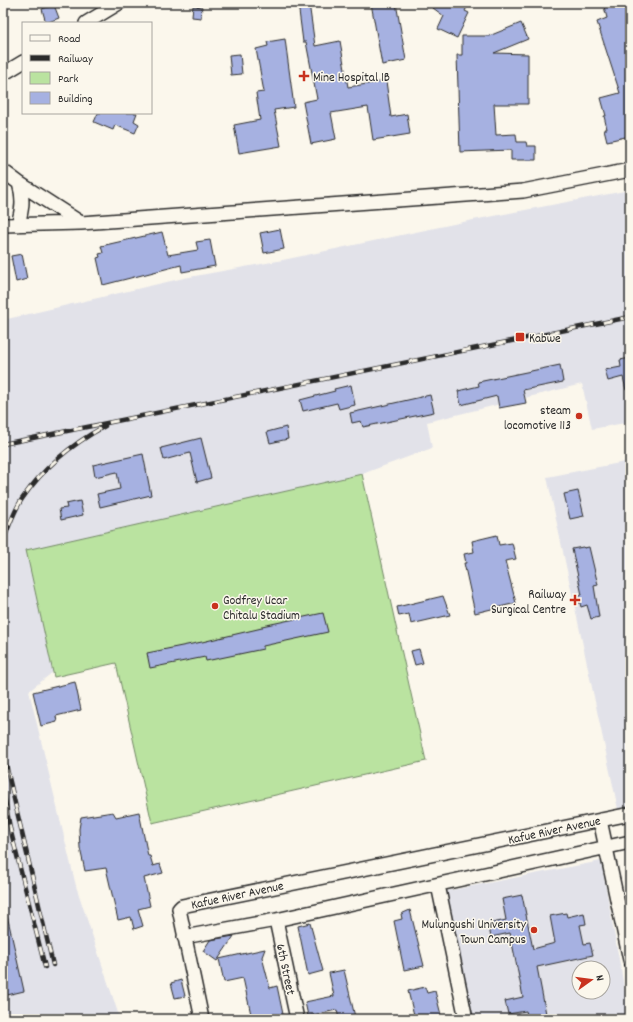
<svg xmlns="http://www.w3.org/2000/svg" width="633" height="1022" viewBox="0 0 633 1022" font-family="Dekko,sans-serif">
<rect width="100%" height="100%" fill="#fbf7ec"/>
<filter id="ink" filterUnits="userSpaceOnUse"><feTurbulence type="fractalNoise" baseFrequency=".025" numOctaves="2"/><feDisplacementMap in="SourceGraphic" scale="8" xChannelSelector="R" yChannelSelector="G"/><feConvolveMatrix kernelMatrix="1 2 1 2 8 2 1 2 1" color-interpolation-filters="sRGB"/></filter>
<g filter="url(#ink)">
<path fill="#e2e2e9" fill-rule="evenodd" d="M 630,190 L 630,422 L 592,429 L 582,384 L 427,422 L 432,448 L 362,474 L 26,550 L 53,672 L 29,691 L 76,886 L 120,1019 L 3,1019 L 3,320 L 184,278 L 283,260 L 468,221 Z
M 630,461 L 630,806 L 618,809 L 547,477 Z
M 601,861 L 630,1019 L 474,1019 L 446,891 ZM 579,968 L 603,968 L 603,992 L 579,992 Z"/>
<path fill="#bae3a0" stroke="#728766" d="M 362,474 L 426,761 L 152,823 L 116,663 L 54,677 L 26,550 Z"/>
<path fill="#a6b1e1" stroke="#2b2b2b" d="M 298,3 L 309,3 L 315,46 L 340,41 L 348,87 L 386,81 L 391,117 L 407,114 L 410,134 L 373,140 L 368,107 L 331,113 L 336,139 L 311,144 L 303,102 L 317,99 L 306,42 L 303,42 Z
M 371,3 L 396,3 L 406,60 L 382,65 Z
M 437,3 L 469,3 L 465,11 L 469,13 L 457,38 L 438,29 L 444,16 L 433,8 Z
M 603,3 L 627,3 L 630,14 L 630,136 L 607,141 L 604,129 L 607,129 L 604,116 L 606,116 L 601,98 L 620,93 L 597,22 L 607,18 Z
M 54,5 L 59,18 L 46,23 L 42,9 Z
M 193,6 L 202,7 L 201,18 L 192,17 Z
M 521,23 L 528,39 L 494,53 L 528,54 L 528,104 L 494,104 L 496,135 L 516,134 L 517,142 L 526,142 L 527,146 L 536,146 L 536,160 L 511,160 L 511,150 L 460,152 L 457,55 L 462,55 L 462,36 L 489,36 Z
M 285,39 L 294,107 L 274,110 L 281,146 L 239,153 L 234,125 L 260,120 L 256,93 L 264,92 L 256,49 L 268,46 L 267,42 Z
M 240,54 L 242,74 L 231,75 L 229,55 Z
M 98,113 L 137,113 L 134,121 L 139,124 L 135,133 L 115,125 L 113,130 L 94,122 Z
M 280,229 L 284,249 L 264,253 L 260,233 Z
M 162,232 L 168,255 L 198,250 L 196,242 L 210,240 L 215,266 L 182,272 L 181,265 L 103,285 L 97,258 L 100,257 L 99,254 L 103,253 L 101,246 Z
M 22,254 L 27,279 L 16,282 L 11,256 Z
M 630,358 L 630,389 L 626,390 L 623,377 L 608,381 L 605,370 L 621,367 L 620,360 Z
M 560,365 L 563,382 L 523,390 L 526,403 L 499,408 L 497,396 L 461,405 L 458,391 L 479,386 L 478,382 Z
M 351,385 L 355,405 L 339,409 L 337,403 L 303,411 L 300,400 L 335,391 L 334,389 Z
M 430,395 L 434,412 L 363,427 L 361,421 L 352,423 L 350,413 Z
M 286,427 L 288,439 L 270,443 L 267,432 Z
M 201,438 L 211,478 L 197,482 L 190,453 L 164,460 L 161,448 Z
M 143,454 L 151,495 L 100,507 L 97,494 L 120,489 L 117,472 L 95,477 L 93,465 Z
M 578,491 L 584,516 L 570,519 L 564,494 Z
M 80,501 L 83,515 L 61,520 L 59,509 L 67,508 L 66,504 Z
M 497,535 L 499,545 L 512,543 L 516,559 L 505,561 L 516,603 L 475,613 L 464,563 L 466,563 L 464,554 L 474,552 L 472,541 Z
M 583,547 L 584,548 L 589,547 L 598,585 L 594,586 L 599,617 L 591,619 L 587,605 L 581,607 L 578,596 L 582,595 L 572,549 Z
M 443,596 L 450,615 L 411,624 L 409,614 L 399,616 L 397,607 Z
M 323,613 L 328,632 L 263,646 L 263,649 L 206,661 L 205,657 L 150,668 L 147,653 L 202,642 L 262,628 L 262,626 Z
M 419,649 L 423,663 L 415,665 L 411,651 Z
M 75,682 L 81,710 L 56,716 L 57,722 L 41,726 L 33,692 Z
M 113,812 L 116,817 L 139,812 L 148,856 L 150,856 L 153,866 L 160,864 L 163,873 L 144,878 L 150,906 L 138,909 L 143,926 L 134,929 L 131,917 L 118,920 L 106,868 L 85,871 L 80,848 L 79,829 L 81,817 Z
M 522,895 L 533,949 L 555,943 L 550,916 L 566,913 L 567,917 L 584,913 L 586,924 L 580,925 L 584,944 L 590,943 L 593,955 L 537,967 L 547,1019 L 528,1019 L 526,1011 L 508,1014 L 505,1001 L 523,997 L 510,933 L 491,937 L 488,924 L 506,920 L 502,899 Z
M 410,910 L 424,966 L 404,970 L 394,921 L 402,919 L 401,914 Z
M 7,915 L 24,991 L 3,996 L 3,916 Z
M 310,923 L 323,971 L 308,975 L 298,926 Z
M 234,936 L 217,961 L 203,951 L 210,940 Z
M 265,949 L 262,957 L 270,988 L 277,986 L 284,1019 L 252,1019 L 243,978 L 224,982 L 219,959 Z
M 344,970 L 355,1017 L 339,1019 L 337,1010 L 308,1016 L 305,1002 L 334,996 L 329,973 Z
M 181,980 L 185,996 L 175,998 L 171,983 Z
M 425,987 L 427,993 L 435,991 L 442,1019 L 415,1019 L 408,991 Z"/>
<g fill="none" stroke-linecap="round" stroke-linejoin="round">
<defs>
<path id="minor" d="M 86,23 L 119,3
M 3,74 L 23,62
M 3,171 L 19,183 L 81,223
M 3,225 L 81,223 L 523,191 L 630,170
M 18,225 C 22,209 24,200 19,183
M 600,820 L 630,960
M 438,885 L 466,1019
M 276,920 L 297,1019
M 184,937 L 276,920 L 630,842
M 202,1019 L 179,909 L 182,906 L 630,814"/>
</defs>
<use href="#minor" stroke="#2b2b2b" stroke-width="16"/>
<use href="#minor" stroke="#fbf7ec" stroke-width="13"/>
<defs>
<path id="rail" d="M 3,444 L 630,317
M 3,542 C 8,528 14,511 22,499 C 43,468 72,444 105,426
M 3,752 L 53,965
M 3,789 L 10,828 L 45,967"/>
</defs>
<use href="#rail" stroke="#2b2b2b" stroke-width="4.5"/>
<use href="#rail" stroke="#fbf7ec" stroke-width="3" stroke-dasharray="9" stroke-linecap="butt"/>
</g>
</g>
<g fill="#c8321e" stroke="#fbf7ec" stroke-width="1.5">
<path d="M302 70h4v4h4v4h-4v4h-4v-4h-4v-4h4z"/>
<rect x="515" y="332" width="10" height="10" rx="2"/>
<circle cx="579" cy="416" r="4"/>
<path d="M573 594h4v4h4v4h-4v4h-4v-4h-4v-4h4z"/>
<circle cx="215" cy="606" r="4"/>
<circle cx="534" cy="930" r="4"/>
</g>
<g text-anchor="middle" stroke-width="3" stroke-linejoin="round" paint-order="stroke">
<g font-size="13" fill="#2b2b2b" stroke="#fbf7ec" text-anchor="start">
<text x="313" y="81">Mine Hospital 1B</text>
<text x="529" y="342">Kabwe</text>
<text x="571" y="414" text-anchor="end">steam<tspan x="571" dy="15">locomotive 113</tspan></text>
<text x="566" y="598" text-anchor="end">Railway<tspan x="566" dy="15">Surgical Centre</tspan></text>
<text x="223" y="604">Godfrey Ucar<tspan x="223" dy="15">Chitalu Stadium</tspan></text>
<text x="526" y="928" text-anchor="end">Mulungushi University<tspan x="526" dy="15">Town Campus</tspan></text>
</g>
<g font-size="13" fill="#2b2b2b" stroke="#fbf7ec">
<text transform="translate(554 829) rotate(-12)" y="5">Kafue River Avenue</text>
<text transform="translate(237 894) rotate(-12)" y="5">Kafue River Avenue</text>
<text transform="translate(287 969) rotate(78)" y="5">6th Street</text>
</g>
</g>
<rect width="633" height="1022" fill="none" stroke="#fbf7ec" stroke-width="16"/>
<rect x="8" y="8" width="617" height="1006" fill="none" stroke="#2b2b2b" stroke-width="1.5" filter="url(#ink)"/>
<rect x="22" y="22" width="130" height="92" fill="#fbf7ec" stroke="#a8a59f"/>
<rect x="30" y="35" width="20" height="6" fill="#fbf7ec" stroke="#a8a59f"/>
<text x="58" y="42" font-size="12" fill="#2b2b2b">Road</text>
<rect x="30" y="55" width="20" height="6" fill="#2b2b2b" stroke="#a8a59f"/>
<text x="58" y="62" font-size="12" fill="#2b2b2b">Railway</text>
<rect x="30" y="72" width="20" height="12" fill="#bae3a0" stroke="#a8a59f"/>
<text x="58" y="82" font-size="12" fill="#2b2b2b">Park</text>
<rect x="30" y="92" width="20" height="12" fill="#a6b1e1" stroke="#a8a59f"/>
<text x="58" y="102" font-size="12" fill="#2b2b2b">Building</text>
<g transform="translate(591 980) rotate(76)"><circle r="19" fill="#fbf7ec" stroke="#a8a59f"/>
<path d="M0-3L7 15L0 10L-7 15Z" fill="#c8321e"/>
<text y="-6" font-size="11" font-weight="bold" text-anchor="middle" fill="#2b2b2b">N</text>
</g>
</svg>
